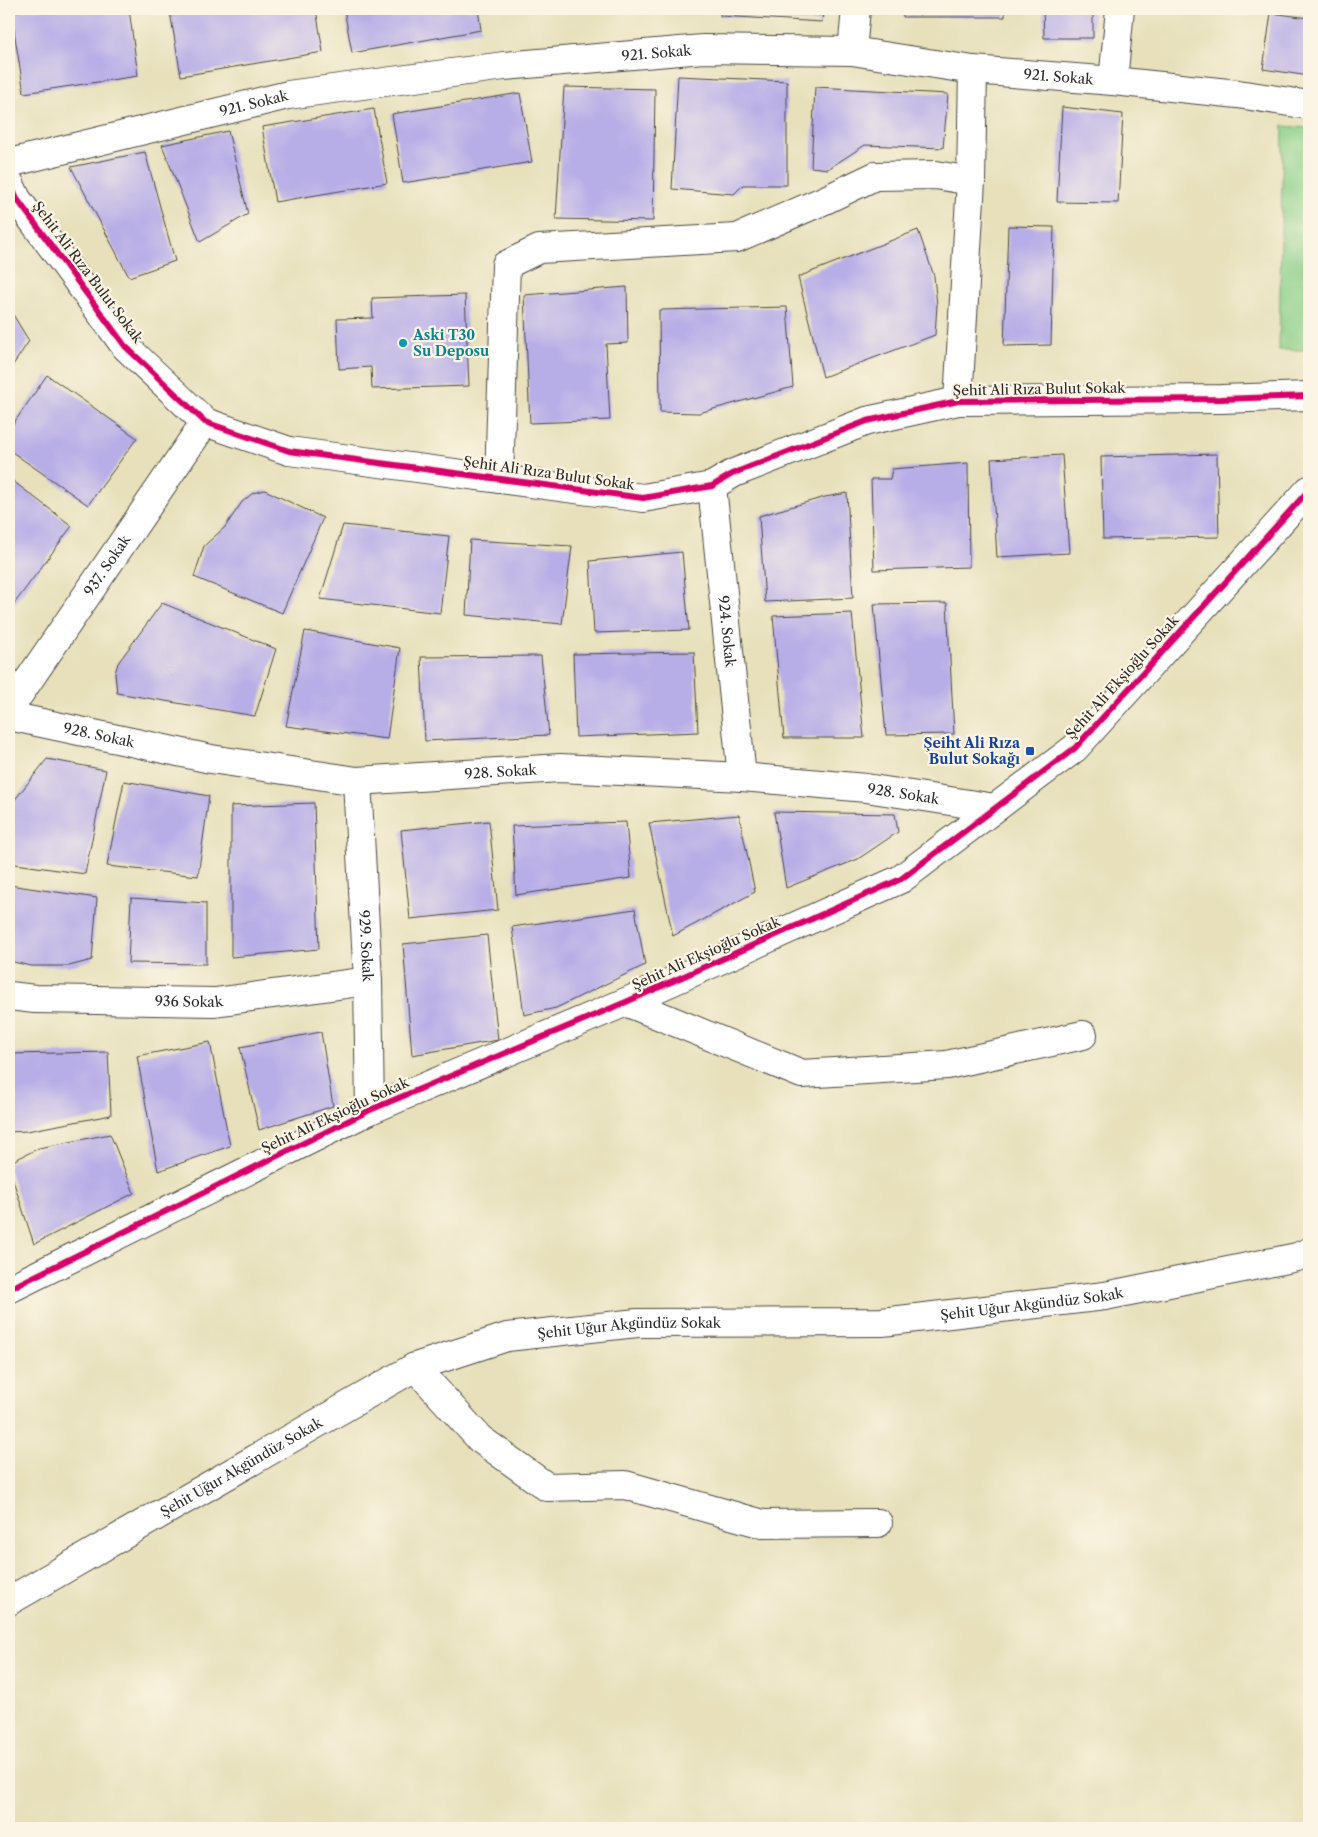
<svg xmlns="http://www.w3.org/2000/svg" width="1318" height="1837" viewBox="0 0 1318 1837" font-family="'Libre Caslon Text',serif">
<rect width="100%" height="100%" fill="#fcf5e5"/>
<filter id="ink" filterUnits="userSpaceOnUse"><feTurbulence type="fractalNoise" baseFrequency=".02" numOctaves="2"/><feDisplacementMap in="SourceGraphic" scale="10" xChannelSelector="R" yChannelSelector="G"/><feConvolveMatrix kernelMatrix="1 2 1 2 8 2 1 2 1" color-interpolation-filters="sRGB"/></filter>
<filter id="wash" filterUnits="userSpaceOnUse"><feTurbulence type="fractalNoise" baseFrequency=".0096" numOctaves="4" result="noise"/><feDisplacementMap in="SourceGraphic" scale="20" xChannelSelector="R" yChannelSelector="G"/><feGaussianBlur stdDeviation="1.12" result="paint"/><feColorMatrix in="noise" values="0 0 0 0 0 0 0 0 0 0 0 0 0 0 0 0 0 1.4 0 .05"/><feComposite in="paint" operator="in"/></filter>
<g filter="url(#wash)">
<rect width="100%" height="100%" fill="#e7e0bb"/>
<path fill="#8ccf89" stroke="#5c7d5a" d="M 1283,126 L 1309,128 L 1309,350 L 1279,350 Z"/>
<g id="blocks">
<path fill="#b8aee7" d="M 33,9 L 129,9 L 138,76 L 24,93 L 11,12 Z
M 186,9 L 316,9 L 323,52 L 181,76 L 170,12 Z
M 344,9 L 478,9 L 481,30 L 352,53 Z
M 721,9 L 823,9 L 822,22 L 720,16 Z
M 903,9 L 1005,9 L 1005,17 L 903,17 Z
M 1043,9 L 1093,9 L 1093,38 L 1044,38 Z
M 1271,13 L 1309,18 L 1309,76 L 1263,69 Z
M 678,76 L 787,81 L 787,185 L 743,185 L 734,194 L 672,189 Z
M 564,87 L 655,89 L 653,221 L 556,219 Z
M 815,87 L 948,94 L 943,148 L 865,145 L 828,169 L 811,167 Z
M 520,93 L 532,162 L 403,183 L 392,114 Z
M 1062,107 L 1123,114 L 1118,203 L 1057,202 Z
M 374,109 L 387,183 L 275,202 L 262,127 Z
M 228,131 L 248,214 L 200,242 L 162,145 Z
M 145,152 L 175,261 L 129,277 L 71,167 Z
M 1008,226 L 1054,227 L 1051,345 L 1004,346 Z
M 918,230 L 934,276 L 937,305 L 935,335 L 823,377 L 798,277 Z
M 627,287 L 628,343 L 606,344 L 610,420 L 530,423 L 524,295 Z
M 465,295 L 469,386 L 372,389 L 371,367 L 339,369 L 337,319 L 373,318 L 372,298 Z
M 787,307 L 793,387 L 699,413 L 660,412 L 659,310 Z
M 9,308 L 29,341 L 9,371 Z
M 47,375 L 137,438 L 88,505 L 9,450 L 9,430 Z
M 1217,454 L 1219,537 L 1103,539 L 1101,457 Z
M 1062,455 L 1069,553 L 997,557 L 991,459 Z
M 968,463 L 969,567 L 874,570 L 871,479 L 890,479 L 892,469 Z
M 9,478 L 72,526 L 14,604 L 9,600 Z
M 265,490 L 323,518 L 282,613 L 194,577 L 204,546 L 225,527 L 242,502 L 253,493 Z
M 847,493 L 853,598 L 765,602 L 759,516 L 825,497 Z
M 343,525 L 449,536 L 440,613 L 320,599 Z
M 470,540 L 572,546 L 562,624 L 466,615 Z
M 682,552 L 689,630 L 594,633 L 590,561 Z
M 162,603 L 276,649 L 255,716 L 117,693 L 115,673 L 118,663 Z
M 947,603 L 954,734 L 886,735 L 874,604 Z
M 852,613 L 864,738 L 784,738 L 773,616 Z
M 305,631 L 400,648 L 387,739 L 286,726 Z
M 694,652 L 698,732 L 576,737 L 573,654 Z
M 541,656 L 549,735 L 425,741 L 421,657 Z
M 47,759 L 106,770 L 85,874 L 9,863 L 9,807 Z
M 124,781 L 209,796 L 198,876 L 107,866 Z
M 314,803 L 319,949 L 231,957 L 231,806 Z
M 774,812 L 895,814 L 898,832 L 858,859 L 786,888 Z
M 739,815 L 755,892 L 673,936 L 649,823 Z
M 489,821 L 498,910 L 410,919 L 401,830 Z
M 626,822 L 631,878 L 516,895 L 512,826 Z
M 9,885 L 97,898 L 92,960 L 69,966 L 31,966 L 9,961 Z
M 131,898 L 206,903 L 206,964 L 128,963 Z
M 635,909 L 645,965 L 556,1008 L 524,1015 L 512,927 Z
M 487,935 L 498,1040 L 412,1055 L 403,944 Z
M 321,1032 L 333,1106 L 259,1130 L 240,1047 Z
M 210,1042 L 230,1146 L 158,1171 L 137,1056 Z
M 108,1052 L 111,1115 L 27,1131 L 9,1132 L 9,1054 Z
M 110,1134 L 134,1193 L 34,1244 L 9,1168 L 9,1163 L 39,1148 Z"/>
</g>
</g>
<g filter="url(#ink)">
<use href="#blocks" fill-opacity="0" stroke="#474641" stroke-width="1"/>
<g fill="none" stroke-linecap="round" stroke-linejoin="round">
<defs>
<g id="minor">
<path d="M 852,51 L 856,9"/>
<path d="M 1113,81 L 1120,9"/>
<path id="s1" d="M 9,163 L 288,95 L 504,66 L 703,49 L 852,51 L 973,70 L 1113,81 L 1238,94 L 1309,105"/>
<path d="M 9,182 L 17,199 L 125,346 L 205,422 L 289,451 L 643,498 L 712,486 L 734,473 L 867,421 L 958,401 L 1221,399 L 1309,396"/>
<path d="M 958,401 L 971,181 L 973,70"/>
<path d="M 499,479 L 506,265 L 539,249 L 737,238 L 825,200 L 875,176 L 936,175 L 971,181"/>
<path id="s2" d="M 712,486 L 742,777"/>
<path id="s3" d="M 9,709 L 205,422"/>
<path id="s4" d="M 9,716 L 211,759 L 357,781 L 560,768 L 742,777 L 866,788 L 995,808"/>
<path id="s5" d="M 357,781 L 368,981 L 370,1110"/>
<path id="s6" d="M 9,996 L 35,999 L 215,1002 L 368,981"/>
<path d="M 626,1002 L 802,1074 L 947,1065 L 1083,1035"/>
<path d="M 9,1289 L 370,1110 L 626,1002 L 901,879 L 1075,748 L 1309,490"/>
<path d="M 415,1367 L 480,1439 L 547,1487 L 625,1485 L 763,1524 L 878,1523"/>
<path id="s7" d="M 9,1601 L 415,1367 L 507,1337 L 637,1323 L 882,1322 L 1105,1296 L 1297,1257 L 1309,1252"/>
</g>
</defs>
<use href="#minor" stroke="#474641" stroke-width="30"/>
<use href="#minor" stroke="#fff" stroke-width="28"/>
<defs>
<path id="cycleway" d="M 9,182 L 17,199 L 125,346 L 205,422 L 289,451 L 643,498 L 712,486 L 734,473 L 867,421 L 958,401 L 1221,399 L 1309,396
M 9,1289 L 370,1110 L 626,1002 L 901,879 L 1075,748 L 1309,490"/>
</defs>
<use href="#cycleway" stroke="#fcf5e5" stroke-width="9"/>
<use href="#cycleway" stroke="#d6006c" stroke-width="6"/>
</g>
</g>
<circle fill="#0f9aa8" stroke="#fcf5e5" stroke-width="2" cx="403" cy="343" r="5"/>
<rect fill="#1a4fb4" stroke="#fcf5e5" stroke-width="2" x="1025" y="746" width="10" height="10" rx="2.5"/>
<g text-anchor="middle" stroke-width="4.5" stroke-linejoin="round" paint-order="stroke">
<g font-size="14" fill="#2b2b2b" stroke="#fcf5e5">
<text dy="5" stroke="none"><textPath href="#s1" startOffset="658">921. Sokak</textPath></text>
<text dy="5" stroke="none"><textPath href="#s1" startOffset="1062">921. Sokak</textPath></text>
<text dy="5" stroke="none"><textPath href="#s1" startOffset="252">921. Sokak</textPath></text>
<text transform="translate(88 272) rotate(53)" y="5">Şehit Ali Rıza Bulut Sokak</text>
<text transform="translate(1039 389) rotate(-1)" y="5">Şehit Ali Rıza Bulut Sokak</text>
<text transform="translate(549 473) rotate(8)" y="5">Şehit Ali Rıza Bulut Sokak</text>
<text dy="5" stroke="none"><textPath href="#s3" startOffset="174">937. Sokak</textPath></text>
<text dy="5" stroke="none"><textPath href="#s2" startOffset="146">924. Sokak</textPath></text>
<text transform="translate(1122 677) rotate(-48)" y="5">Şehit Ali Ekşioğlu Sokak</text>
<text dy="5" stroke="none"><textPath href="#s4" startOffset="92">928. Sokak</textPath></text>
<text dy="5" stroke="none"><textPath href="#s4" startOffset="498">928. Sokak</textPath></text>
<text dy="5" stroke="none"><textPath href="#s4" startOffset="902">928. Sokak</textPath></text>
<text dy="5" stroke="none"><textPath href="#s5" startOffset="165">929. Sokak</textPath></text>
<text transform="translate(706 953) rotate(-24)" y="5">Şehit Ali Ekşioğlu Sokak</text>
<text dy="5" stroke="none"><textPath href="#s6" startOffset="180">936 Sokak</textPath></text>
<text transform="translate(335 1115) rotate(-25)" y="5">Şehit Ali Ekşioğlu Sokak</text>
<text dy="5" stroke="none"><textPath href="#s7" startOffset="1092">Şehit Uğur Akgündüz Sokak</textPath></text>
<text dy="5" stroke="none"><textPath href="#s7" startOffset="688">Şehit Uğur Akgündüz Sokak</textPath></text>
<text dy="5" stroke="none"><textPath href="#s7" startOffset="268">Şehit Uğur Akgündüz Sokak</textPath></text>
</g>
<g font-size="14" font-weight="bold" fill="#0d838f" stroke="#fcf5e5" text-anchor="start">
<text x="413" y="340">Aski T30<tspan x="413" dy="16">Su Deposu</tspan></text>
</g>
<g font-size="14" font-weight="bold" fill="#164399" stroke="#fcf5e5" text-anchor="end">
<text x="1020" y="748">Şeiht Ali Rıza<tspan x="1020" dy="16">Bulut Sokağı</tspan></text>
</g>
</g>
<rect width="1318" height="1837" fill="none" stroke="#fcf5e5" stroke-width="30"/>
</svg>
